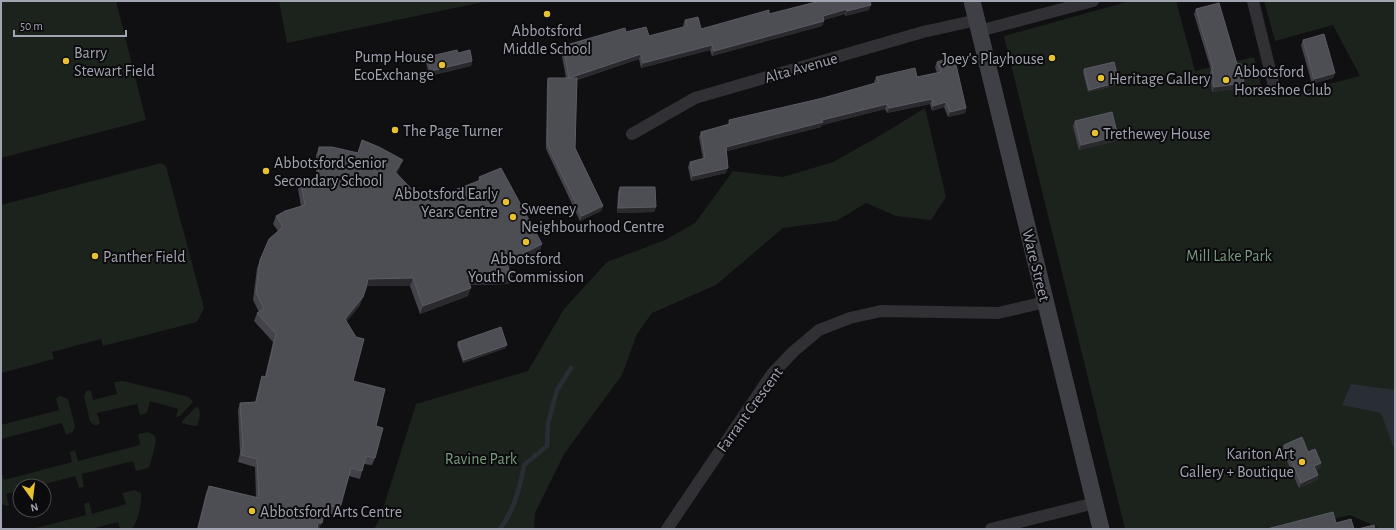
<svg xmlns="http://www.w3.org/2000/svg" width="1396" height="530" viewBox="0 0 1396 530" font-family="'Alegreya Sans',sans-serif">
<rect width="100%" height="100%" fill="#100f11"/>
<path fill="#1c231d" d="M 1,1 L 116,1 L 146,120 L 1,158 Z
M 279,1 L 488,1 L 287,43 Z
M 1130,1 L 1176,1 L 1195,71 L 1254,57 L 1263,93 L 1288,88 L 1290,94 L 1360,76 L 1333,25 L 1275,41 L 1264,1 L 1395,1 L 1395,529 L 1378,529 L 1377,527 L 1350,515 L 1295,529 L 1125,529 L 1004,36 Z
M 925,108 L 946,197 L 931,220 L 896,216 L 866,203 L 836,221 L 783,228 L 716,285 L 652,313 L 637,334 L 622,375 L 564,454 L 535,513 L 534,529 L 374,529 L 380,518 L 416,404 L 528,371 L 564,309 L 607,262 L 665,240 L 695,223 L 733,171 L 783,177 L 833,162 L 876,138 Z
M 161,163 L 166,166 L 204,308 L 197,322 L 103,346 L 101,339 L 52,352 L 54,359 L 1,373 L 1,205 Z
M 123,381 L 189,397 L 193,402 L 180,416 L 176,417 L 178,409 L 150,401 L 147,413 L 140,415 L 137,404 L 97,413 L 100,423 L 98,425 C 94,426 92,424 90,421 L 84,397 L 86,391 L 91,390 L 93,400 L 117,394 L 114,382 Z
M 61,396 L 68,399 L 75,426 C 74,432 71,433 66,435 L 62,423 L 1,439 L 1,425 L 59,410 L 56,398 Z
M 196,407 L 199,408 L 200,416 L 197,426 L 189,425 L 182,423 L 183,420 Z
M 148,432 L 155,436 L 156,442 L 150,465 L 148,468 L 136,471 L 133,461 L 82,474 L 84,487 L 79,488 L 75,476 L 38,486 L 20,486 L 20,491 L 6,494 L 9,505 L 8,506 L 3,505 L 1,503 L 1,471 L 4,480 L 72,462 L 70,452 L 75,450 L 78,461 L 140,445 L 138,434 Z
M 135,490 L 141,493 C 142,502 138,522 132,529 L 120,529 L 118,522 L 95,528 L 95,529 L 32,529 L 86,515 L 84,504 L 89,502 L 92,514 L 126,504 L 122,493 Z"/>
<path fill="#292e35" d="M 1351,384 L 1395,390 L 1395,449 L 1393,446 L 1381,413 L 1342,405 Z"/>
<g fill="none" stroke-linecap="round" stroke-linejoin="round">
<path stroke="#292e35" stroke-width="4.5" d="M 500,529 C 514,510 520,489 524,465 L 547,446 L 548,423 L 557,390 L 571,368"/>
<path stroke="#313135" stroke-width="12" d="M 1253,1 L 1274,86
M 979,31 L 1093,1
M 632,134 L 695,98 L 923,32 L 977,20
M 667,529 L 772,374 L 794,351 L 819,330 L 850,318 L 881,311 L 998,313 L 1045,302
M 991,529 L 1095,503"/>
<path stroke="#3f4045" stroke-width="17" d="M 972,1 L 1101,529"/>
</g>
<path fill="#434349" d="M 820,1 L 869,10 L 845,16 L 845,14 L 823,20 L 824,21 L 822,26 L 712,56 L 710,50 L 641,68 L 639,59 L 577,80 L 575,148 L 603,206 L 601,211 L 580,221 L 546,149 L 547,83 L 548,78 L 566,78 L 561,51 L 563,46 L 626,32 L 649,36 L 684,27 L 683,25 L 685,20 L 701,29 L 769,14 Z
M 1196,9 L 1237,64 L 1242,88 L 1212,92 L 1210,73 L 1211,70 L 1194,14 Z
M 1303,40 L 1335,73 L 1333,78 L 1312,84 L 1301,45 Z
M 458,53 L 472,61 L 471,66 L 429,76 L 426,62 L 427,57 Z
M 937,62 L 966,108 L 965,113 L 948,117 L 944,107 L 932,111 L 930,104 L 887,113 L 885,109 L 822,125 L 821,127 L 727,151 L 726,173 L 691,181 L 688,167 L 690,162 L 703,159 L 699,137 L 701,132 L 728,124 L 729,120 L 823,98 L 875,83 L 874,82 L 876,77 L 917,77 L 937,73 L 935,67 Z
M 1084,69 L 1118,85 L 1088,92 L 1083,72 Z
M 1075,121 L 1118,136 L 1116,141 L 1079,150 L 1073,126 Z
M 362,140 L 400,167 L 397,173 L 421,199 L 439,196 L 478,181 L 479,177 L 542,244 L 539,252 L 508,267 L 509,284 L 470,285 L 468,296 L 420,314 L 410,286 L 366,286 L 360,305 L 346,322 L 353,381 L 376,426 L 375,458 L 372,465 L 364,464 L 360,479 L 349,476 L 340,508 L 337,516 L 325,513 L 324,517 L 323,517 L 319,529 L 197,529 L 206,493 L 209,486 L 256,498 L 255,467 L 238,462 L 240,453 L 238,410 L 240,403 L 255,402 L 260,383 L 262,376 L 265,376 L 273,342 L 254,321 L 257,313 L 259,312 L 253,300 L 257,268 L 260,260 L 278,231 L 273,224 L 276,216 L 301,206 L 298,189 L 301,182 L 316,180 L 316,155 L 319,147 L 358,153 Z
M 620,187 L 656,207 L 654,212 L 617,213 L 618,192 Z
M 458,342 L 506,348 L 463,363 L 457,345 Z
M 1284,445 L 1308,452 L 1321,463 L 1320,468 L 1316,469 L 1318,475 L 1317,480 L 1299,488 L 1282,450 Z"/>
<path fill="#2a2a2e" d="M 871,5 L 869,10 L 845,16 L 847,11 Z
M 847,9 L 845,14 L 821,21 L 823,16 Z
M 824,21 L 822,26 L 712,56 L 714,51 Z
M 712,45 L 710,50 L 641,68 L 643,63 Z
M 641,54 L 639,59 L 567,83 L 569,78 Z
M 472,61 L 471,66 L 429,76 L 431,71 Z
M 1335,73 L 1333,78 L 1312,84 L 1314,79 Z
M 1119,82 L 1118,85 L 1088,92 L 1089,90 Z
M 1244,83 L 1242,88 L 1212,92 L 1214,87 Z
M 932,99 L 930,104 L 887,113 L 889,108 Z
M 946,102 L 944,107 L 932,111 L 933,106 Z
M 887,104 L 885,109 L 822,125 L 821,127 L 724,152 L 726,147 L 822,120 Z
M 966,108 L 965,113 L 948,117 L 950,112 Z
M 1118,136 L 1116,141 L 1079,150 L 1081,145 Z
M 403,160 L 400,167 L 393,180 L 395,172 Z
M 728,168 L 726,173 L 691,181 L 693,176 Z
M 603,206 L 601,211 L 580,221 L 582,216 Z
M 656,207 L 654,212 L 617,213 L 618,208 Z
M 542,244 L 539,252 L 504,270 L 506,262 Z
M 467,277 L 512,277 L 509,284 L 464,285 Z
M 413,278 L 410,286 L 365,286 L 368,279 Z
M 366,288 L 360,305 L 342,327 L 345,319 Z
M 471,288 L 468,296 L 420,314 L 423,306 Z
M 507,345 L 506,348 L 463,363 L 464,360 Z
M 1321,463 L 1320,468 L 1312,471 L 1314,466 Z
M 1318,475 L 1317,480 L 1299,488 L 1301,483 Z
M 318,523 L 322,523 L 319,529 L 316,529 Z"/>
<path fill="#4d4e54" stroke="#5a5b63" d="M 820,1 L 870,1 L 871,5 L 847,11 L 847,9 L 823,16 L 824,21 L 714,51 L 712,45 L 643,63 L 641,54 L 569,78 L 563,46 L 625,28 L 626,32 L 646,27 L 649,36 L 687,26 L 685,20 L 698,17 L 701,29 L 769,10 L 769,14 Z
M 1219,3 L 1237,64 L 1241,64 L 1244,83 L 1214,87 L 1212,68 L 1213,68 L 1196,9 Z
M 1324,34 L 1335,73 L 1314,79 L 1303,40 Z
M 457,50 L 458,53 L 470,50 L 472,61 L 431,71 L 427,57 Z
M 954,56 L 966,108 L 950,112 L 946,102 L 933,106 L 932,99 L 889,108 L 887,104 L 822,120 L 823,122 L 726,147 L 728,168 L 693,176 L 690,162 L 705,158 L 701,132 L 730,124 L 729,120 L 823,98 L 879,82 L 876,77 L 915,68 L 917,77 L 941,72 L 937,62 Z
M 1114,62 L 1119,82 L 1089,90 L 1084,69 Z
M 548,78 L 577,78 L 575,148 L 603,206 L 582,216 L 547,144 Z
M 1112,112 L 1118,136 L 1081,145 L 1075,121 Z
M 362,140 L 379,147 L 403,160 L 395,172 L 421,199 L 434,191 L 435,193 L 437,192 L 439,196 L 481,180 L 479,177 L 501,168 L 542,244 L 506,262 L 512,277 L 467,277 L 471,288 L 423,306 L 413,278 L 368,279 L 366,288 L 363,297 L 345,319 L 356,337 L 364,339 L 353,381 L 385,389 L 376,426 L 383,428 L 375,458 L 366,456 L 362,471 L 351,468 L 340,508 L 328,505 L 327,509 L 325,509 L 322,523 L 318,523 L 317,529 L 198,529 L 209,486 L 259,498 L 257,459 L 241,455 L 243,445 L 240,403 L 256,402 L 262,376 L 266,377 L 276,334 L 257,313 L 264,309 L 256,292 L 260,260 L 269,239 L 283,227 L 276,216 L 285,211 L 305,205 L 301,182 L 318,179 L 319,147 L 332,147 L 358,153 Z
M 620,187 L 655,187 L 656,207 L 618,208 Z
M 501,327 L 507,345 L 464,360 L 458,342 Z
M 1302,437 L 1308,452 L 1315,449 L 1321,463 L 1314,466 L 1318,475 L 1301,483 L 1284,445 Z
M 1333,512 L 1336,523 L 1351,519 L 1354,529 L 1267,529 Z
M 1374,525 L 1375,529 L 1358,529 Z"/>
<g fill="#e8c130" stroke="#0b0a0c" stroke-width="1.5">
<circle cx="547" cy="14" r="4"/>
<circle cx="1052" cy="58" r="4"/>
<circle cx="66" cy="61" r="4"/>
<circle cx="442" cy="65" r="4"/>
<circle cx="1101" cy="78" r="4"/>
<circle cx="1226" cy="80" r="4"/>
<circle cx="395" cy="130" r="4"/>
<circle cx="1095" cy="133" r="4"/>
<circle cx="266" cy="171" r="4"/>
<circle cx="506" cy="202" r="4"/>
<circle cx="513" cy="217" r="4"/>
<circle cx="526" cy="242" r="4"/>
<circle cx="95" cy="256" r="4"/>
<circle cx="1302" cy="462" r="4"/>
<circle cx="252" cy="511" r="4"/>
</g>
<g text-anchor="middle" stroke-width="4" stroke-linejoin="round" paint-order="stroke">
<g font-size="16" fill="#a1a4b1" stroke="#0b0a0c" text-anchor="start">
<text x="547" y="36" text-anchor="middle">Abbotsford<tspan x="547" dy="18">Middle School</tspan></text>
<text x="74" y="58">Barry<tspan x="74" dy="18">Stewart Field</tspan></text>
<text x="434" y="62" text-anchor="end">Pump House<tspan x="434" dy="18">EcoExchange</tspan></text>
<text x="1044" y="64" text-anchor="end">Joey's Playhouse</text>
<text x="1234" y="77">Abbotsford<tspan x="1234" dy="18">Horseshoe Club</tspan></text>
<text x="1109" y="84">Heritage Gallery</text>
<text x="403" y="136">The Page Turner</text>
<text x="1103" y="139">Trethewey House</text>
<text x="274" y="168">Abbotsford Senior<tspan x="274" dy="18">Secondary School</tspan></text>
<text x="498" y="199" text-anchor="end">Abbotsford Early<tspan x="498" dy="18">Years Centre</tspan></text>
<text x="521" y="214">Sweeney<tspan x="521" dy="18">Neighbourhood Centre</tspan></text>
<text x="103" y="262">Panther Field</text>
<text x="526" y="264" text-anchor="middle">Abbotsford<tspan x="526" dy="18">Youth Commission</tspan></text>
<text x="1294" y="459" text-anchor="end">Kariton Art<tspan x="1294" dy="18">Gallery + Boutique</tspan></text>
<text x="260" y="517">Abbotsford Arts Centre</text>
</g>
<g font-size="16" fill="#a1a4b1" stroke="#0b0a0c">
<text transform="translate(801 67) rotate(-16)" y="6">Alta Avenue</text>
<text transform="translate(1037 265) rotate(76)" y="6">Ware Street</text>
<text transform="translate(749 409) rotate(-54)" y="6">Farrant Crescent</text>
</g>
<g font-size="16" fill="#799b7f" stroke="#0b0a0c">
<text x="1229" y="261">Mill Lake Park</text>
<text x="481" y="464">Ravine Park</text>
</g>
</g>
<rect width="1396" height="530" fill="none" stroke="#a1a4b1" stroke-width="4"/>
<g transform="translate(32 498) rotate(166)"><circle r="19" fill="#0b0a0c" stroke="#47484e"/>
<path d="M0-3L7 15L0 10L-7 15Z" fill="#e8c130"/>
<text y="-6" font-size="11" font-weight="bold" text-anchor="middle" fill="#a1a4b1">N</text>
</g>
<path d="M14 30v6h112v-6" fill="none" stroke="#a1a4b1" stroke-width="2"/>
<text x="20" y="30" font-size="12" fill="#a1a4b1" stroke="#0b0a0c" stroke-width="3" paint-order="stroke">50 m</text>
</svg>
